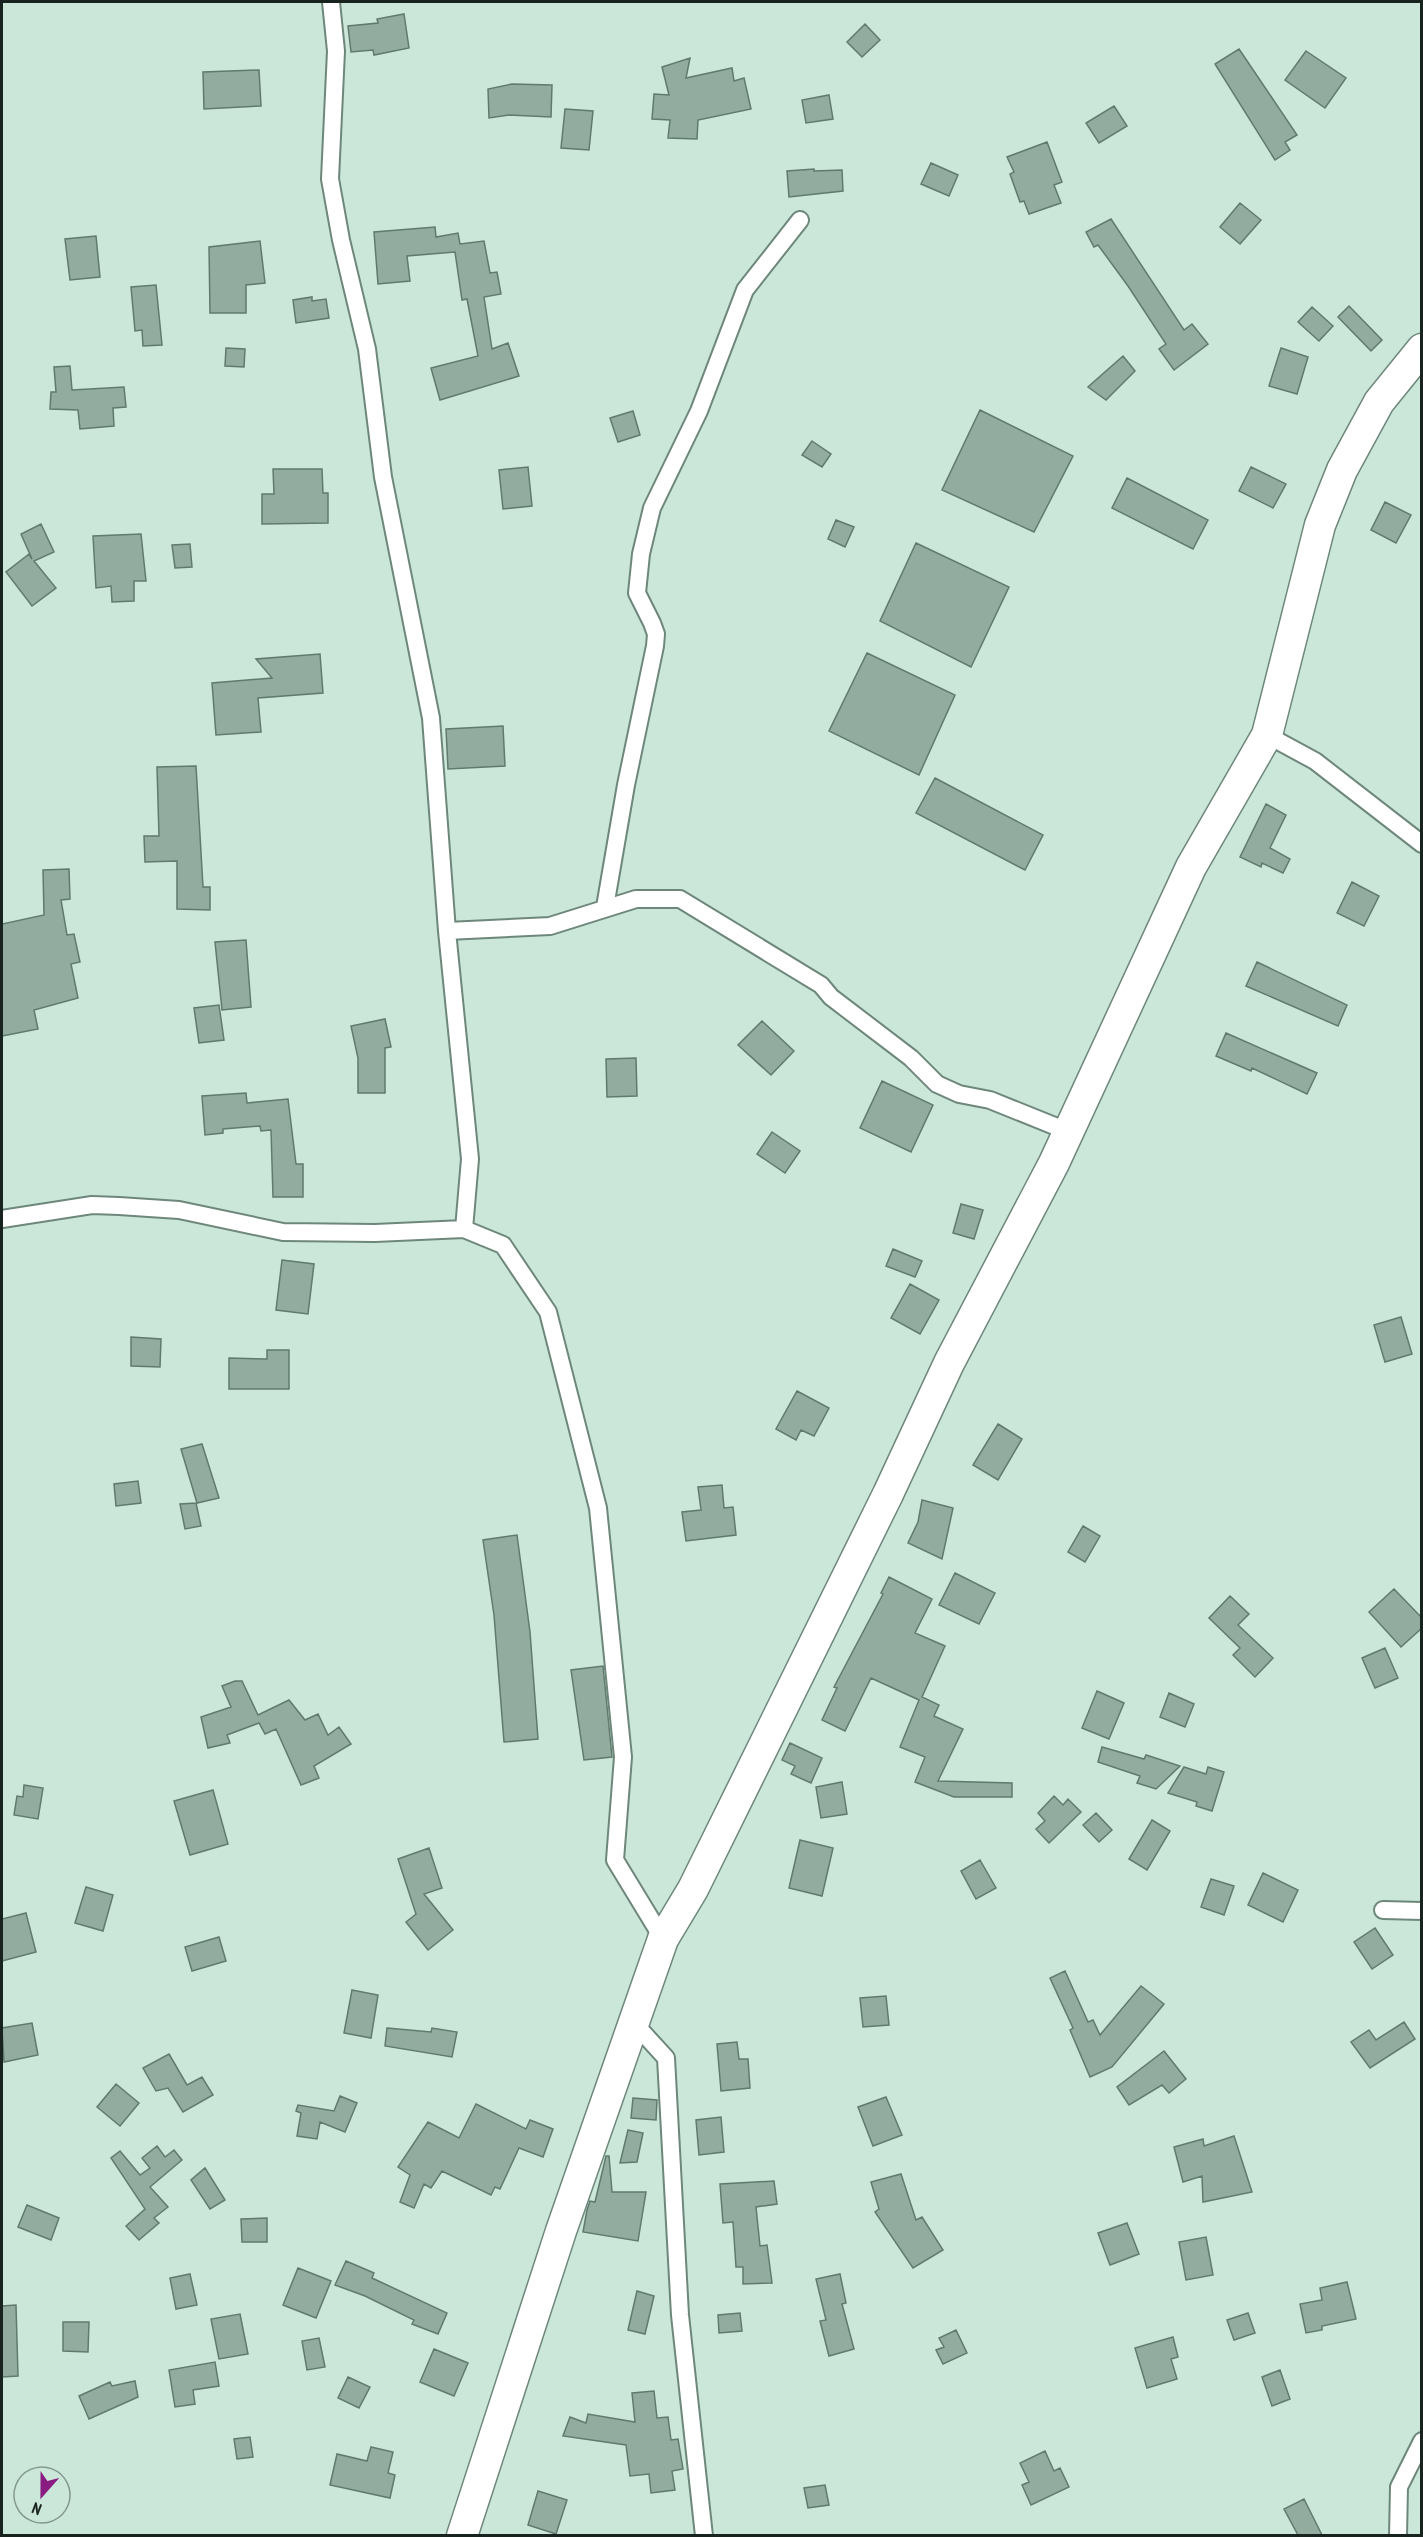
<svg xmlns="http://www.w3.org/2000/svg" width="1423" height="2537" viewBox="0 0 1423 2537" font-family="'PT Sans Narrow',sans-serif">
<rect width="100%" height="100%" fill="#cbe7da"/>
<path fill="#92aca0" stroke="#617a6e" stroke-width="1.5" d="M 404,14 L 409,48 L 374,55 L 373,50 L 351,52 L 348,26 L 378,23 L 377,19 Z
M 865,24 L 880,40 L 862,57 L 847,42 Z
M 1239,49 L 1297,135 L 1285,142 L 1290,150 L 1275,160 L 1215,64 Z
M 1306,51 L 1346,78 L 1325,108 L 1285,80 Z
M 690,58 L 686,78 L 732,68 L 734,81 L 744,78 L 751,109 L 698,120 L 697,139 L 668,138 L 670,120 L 652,119 L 654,94 L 669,95 L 662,67 Z
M 259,70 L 261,106 L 204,109 L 203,72 Z
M 512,84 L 552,85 L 551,117 L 509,115 L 489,118 L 488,89 Z
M 829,95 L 833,119 L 806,123 L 802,100 Z
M 1114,106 L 1127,126 L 1099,143 L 1086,123 Z
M 565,109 L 593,111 L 589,150 L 561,148 Z
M 1047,142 L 1062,182 L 1054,185 L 1061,203 L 1029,214 L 1024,201 L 1020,202 L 1010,174 L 1014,172 L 1007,157 Z
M 931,163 L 958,175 L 949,196 L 921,184 Z
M 814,169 L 814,171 L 842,170 L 843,191 L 789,197 L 787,171 Z
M 1240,203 L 1261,220 L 1240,244 L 1220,227 Z
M 1111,219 L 1184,330 L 1192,324 L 1208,344 L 1174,370 L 1159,349 L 1166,344 L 1128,286 L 1098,245 L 1094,247 L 1086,232 Z
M 435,227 L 436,237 L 458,233 L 460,244 L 484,241 L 490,273 L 497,272 L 501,294 L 484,297 L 492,349 L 508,343 L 519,376 L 440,400 L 431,368 L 478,356 L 467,299 L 462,300 L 455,252 L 407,256 L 410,281 L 378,284 L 374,232 Z
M 96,236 L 100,277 L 70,280 L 65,239 Z
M 260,241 L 265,283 L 246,285 L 246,313 L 210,313 L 209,247 Z
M 156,285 L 162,345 L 143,346 L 142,330 L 135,331 L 131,287 Z
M 312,297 L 312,301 L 326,299 L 329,318 L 296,323 L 293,300 Z
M 1349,306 L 1382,340 L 1371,351 L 1338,317 Z
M 1312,307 L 1333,326 L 1319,341 L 1298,322 Z
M 226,348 L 245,349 L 244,367 L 225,366 Z
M 1281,348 L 1308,357 L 1297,394 L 1269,386 Z
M 1123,356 L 1135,371 L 1106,400 L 1088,387 Z
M 70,366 L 72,390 L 124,387 L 126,407 L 113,408 L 114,426 L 80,429 L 78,410 L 50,409 L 51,392 L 56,392 L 54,367 Z
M 980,410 L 1073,456 L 1034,532 L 942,490 Z
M 633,411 L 640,435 L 618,442 L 610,418 Z
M 812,441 L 831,454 L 822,467 L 802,455 Z
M 528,467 L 532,506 L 503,509 L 499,470 Z
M 1251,467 L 1286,484 L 1273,508 L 1239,491 Z
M 273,469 L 322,469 L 323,493 L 328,493 L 328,523 L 262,524 L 262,494 L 274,494 Z
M 1127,478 L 1208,520 L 1193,549 L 1112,508 Z
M 1385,502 L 1411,515 L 1396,543 L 1371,530 Z
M 836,520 L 854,527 L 845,547 L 828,539 Z
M 41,524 L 54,552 L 34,561 L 56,588 L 32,606 L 6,572 L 29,554 L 32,559 L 21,534 Z
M 141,534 L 146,581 L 134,581 L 134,601 L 112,602 L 111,586 L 96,588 L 93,536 Z
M 916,543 L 1009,587 L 971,667 L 880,621 Z
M 190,544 L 192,567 L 175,568 L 172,545 Z
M 867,653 L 955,695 L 919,775 L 829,731 Z
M 320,654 L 323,693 L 258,698 L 261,732 L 216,735 L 212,683 L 272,678 L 256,659 Z
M 503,726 L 505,766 L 448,769 L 446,729 Z
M 196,766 L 203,887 L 210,887 L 210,910 L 177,909 L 177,861 L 145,862 L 144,836 L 159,836 L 157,767 Z
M 935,778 L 1043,835 L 1025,870 L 916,813 Z
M 1266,804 L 1286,815 L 1270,848 L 1290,859 L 1283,873 L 1262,863 L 1261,867 L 1240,857 Z
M 69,869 L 70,899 L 61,900 L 67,935 L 74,934 L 80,962 L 71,964 L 78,998 L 34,1010 L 38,1029 L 2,1036 L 2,924 L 44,915 L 43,870 Z
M 1352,882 L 1379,896 L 1364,926 L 1337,913 Z
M 246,940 L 251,1007 L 222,1010 L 215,942 Z
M 1257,962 L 1347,1005 L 1338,1026 L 1246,986 Z
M 219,1005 L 224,1040 L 199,1043 L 194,1008 Z
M 385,1019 L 391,1047 L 385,1048 L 385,1093 L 358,1093 L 358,1058 L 351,1026 Z
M 762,1021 L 794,1051 L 771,1075 L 738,1045 Z
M 1226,1033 L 1317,1073 L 1307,1094 L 1252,1068 L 1251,1071 L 1216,1056 Z
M 636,1058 L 637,1096 L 607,1097 L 606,1059 Z
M 882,1081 L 933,1105 L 911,1152 L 860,1128 Z
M 246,1093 L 247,1103 L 288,1099 L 296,1164 L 303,1164 L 303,1197 L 273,1197 L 271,1130 L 261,1131 L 260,1126 L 223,1129 L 223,1133 L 205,1135 L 202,1096 Z
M 772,1132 L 800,1151 L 785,1173 L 757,1154 Z
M 961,1204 L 983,1210 L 974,1239 L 953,1233 Z
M 893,1249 L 922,1261 L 915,1277 L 886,1266 Z
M 282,1260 L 314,1264 L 308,1314 L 276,1310 Z
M 910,1284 L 939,1300 L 920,1334 L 891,1318 Z
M 1401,1317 L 1412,1354 L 1385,1362 L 1374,1325 Z
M 131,1337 L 161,1339 L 160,1367 L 131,1366 Z
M 267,1350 L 289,1350 L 289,1389 L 229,1389 L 229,1358 L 267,1359 Z
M 797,1391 L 829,1408 L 814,1436 L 801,1430 L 796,1440 L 776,1429 Z
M 998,1424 L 1022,1439 L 998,1480 L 973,1465 Z
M 202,1444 L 219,1498 L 197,1503 L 181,1449 Z
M 138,1481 L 141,1503 L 116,1506 L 114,1484 Z
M 722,1485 L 724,1508 L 733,1507 L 736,1535 L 686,1541 L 682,1512 L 701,1510 L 698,1487 Z
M 922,1500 L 953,1508 L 942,1559 L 908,1543 L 918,1522 Z
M 196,1503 L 201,1526 L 185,1529 L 180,1504 Z
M 1083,1526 L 1100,1536 L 1085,1562 L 1068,1552 Z
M 517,1535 L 530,1632 L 538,1739 L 504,1742 L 494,1615 L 483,1540 Z
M 955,1573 L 995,1593 L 979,1624 L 939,1605 Z
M 889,1577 L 932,1599 L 915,1633 L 945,1646 L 922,1697 L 939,1705 L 934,1716 L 963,1729 L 938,1781 L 1012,1783 L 1012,1797 L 954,1797 L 915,1782 L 925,1757 L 900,1747 L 919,1700 L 871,1678 L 845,1731 L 822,1720 L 837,1688 L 834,1687 L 883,1594 L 881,1593 Z
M 1394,1589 L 1422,1618 L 1422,1628 L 1401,1647 L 1369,1612 Z
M 1230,1596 L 1249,1614 L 1238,1625 L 1273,1658 L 1255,1677 L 1233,1655 L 1240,1648 L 1209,1618 Z
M 1385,1648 L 1398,1678 L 1375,1688 L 1362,1658 Z
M 603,1666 L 612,1757 L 584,1760 L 571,1670 Z
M 235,1681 L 242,1681 L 258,1715 L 289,1700 L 305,1720 L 318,1714 L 328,1735 L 339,1727 L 351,1744 L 314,1766 L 319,1778 L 301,1785 L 276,1729 L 265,1734 L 259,1723 L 227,1735 L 230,1743 L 208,1748 L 201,1717 L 231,1707 L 222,1686 Z
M 1097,1691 L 1124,1703 L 1109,1739 L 1082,1728 Z
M 1169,1693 L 1194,1704 L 1185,1727 L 1160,1717 Z
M 790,1743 L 822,1758 L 811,1783 L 791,1774 L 795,1766 L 782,1760 Z
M 1102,1747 L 1144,1759 L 1146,1755 L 1180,1766 L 1156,1789 L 1137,1783 L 1140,1776 L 1098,1762 Z
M 1184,1767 L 1206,1774 L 1208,1767 L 1224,1772 L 1212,1811 L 1196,1806 L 1197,1802 L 1168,1793 Z
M 842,1782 L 847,1814 L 821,1818 L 816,1787 Z
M 24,1785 L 43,1788 L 38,1819 L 14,1815 L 17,1796 L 23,1797 Z
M 213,1790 L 228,1844 L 190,1855 L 174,1801 Z
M 1054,1796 L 1063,1805 L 1068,1799 L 1081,1812 L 1049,1843 L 1036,1829 L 1045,1821 L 1038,1813 Z
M 1096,1813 L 1112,1830 L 1099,1842 L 1083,1825 Z
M 1152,1820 L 1170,1831 L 1147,1870 L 1129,1859 Z
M 800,1840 L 833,1848 L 822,1896 L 789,1888 Z
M 429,1848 L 442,1888 L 424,1894 L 453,1930 L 428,1950 L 406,1922 L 416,1914 L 398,1859 Z
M 980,1860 L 996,1888 L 976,1899 L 961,1871 Z
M 1263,1873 L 1298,1890 L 1283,1922 L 1248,1905 Z
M 1211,1879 L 1234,1886 L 1224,1915 L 1201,1907 Z
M 86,1887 L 113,1895 L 103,1931 L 75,1923 Z
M 26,1913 L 36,1952 L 2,1961 L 2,1919 Z
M 1375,1928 L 1393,1955 L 1372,1969 L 1354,1942 Z
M 219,1937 L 226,1961 L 192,1971 L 185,1947 Z
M 1065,1971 L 1088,2022 L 1093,2020 L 1100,2035 L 1141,1986 L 1164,2004 L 1112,2067 L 1090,2077 L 1070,2030 L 1073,2028 L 1050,1978 Z
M 352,1990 L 378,1995 L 371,2038 L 344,2033 Z
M 886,1996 L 889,2025 L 863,2027 L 860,1998 Z
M 1404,2022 L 1415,2039 L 1370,2068 L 1351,2042 L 1369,2030 L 1376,2040 Z
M 32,2023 L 38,2055 L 4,2062 L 2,2028 Z
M 387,2028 L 431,2032 L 432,2028 L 457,2032 L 452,2057 L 385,2046 Z
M 737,2042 L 739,2059 L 748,2059 L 750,2088 L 721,2091 L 717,2044 Z
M 1164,2051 L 1186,2079 L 1169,2093 L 1162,2085 L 1129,2105 L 1117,2087 Z
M 169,2054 L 187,2085 L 202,2077 L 213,2095 L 183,2112 L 168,2088 L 156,2091 L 143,2068 Z
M 116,2084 L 139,2103 L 120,2126 L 97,2107 Z
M 340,2096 L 357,2103 L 345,2132 L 320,2122 L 317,2139 L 297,2136 L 301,2113 L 296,2111 L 298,2105 L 334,2111 Z
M 886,2097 L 902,2135 L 873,2146 L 858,2107 Z
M 633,2098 L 657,2100 L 656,2120 L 631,2118 Z
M 476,2104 L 526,2129 L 530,2120 L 553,2129 L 543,2157 L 519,2148 L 500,2189 L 495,2187 L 491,2195 L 442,2171 L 431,2188 L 424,2184 L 414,2208 L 400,2202 L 410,2175 L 398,2167 L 428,2122 L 459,2138 Z
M 721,2117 L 724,2152 L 699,2155 L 696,2120 Z
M 628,2130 L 643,2133 L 637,2162 L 620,2163 Z
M 1234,2136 L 1252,2192 L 1203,2202 L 1202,2176 L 1183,2182 L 1174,2147 L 1203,2139 L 1204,2146 Z
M 157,2146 L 165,2157 L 174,2150 L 182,2160 L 150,2187 L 168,2207 L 154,2218 L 159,2223 L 139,2240 L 126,2226 L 145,2209 L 111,2158 L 120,2151 L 140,2175 L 150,2168 L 142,2158 Z
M 606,2156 L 609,2156 L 612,2192 L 646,2192 L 638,2241 L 583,2232 L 587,2210 L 590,2201 L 595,2202 Z
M 205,2168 L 225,2200 L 210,2209 L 191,2180 Z
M 901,2174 L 916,2220 L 922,2217 L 943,2250 L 913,2268 L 875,2212 L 879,2209 L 871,2182 Z
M 774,2181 L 777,2204 L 756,2207 L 760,2246 L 767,2245 L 772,2283 L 743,2284 L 743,2267 L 736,2267 L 733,2222 L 723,2223 L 720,2184 Z
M 27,2205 L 59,2218 L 51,2240 L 18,2227 Z
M 267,2218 L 267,2242 L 242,2242 L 241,2219 Z
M 1127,2223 L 1139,2254 L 1110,2265 L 1098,2233 Z
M 1206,2237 L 1213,2275 L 1186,2280 L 1179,2242 Z
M 346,2261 L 374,2273 L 372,2278 L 447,2313 L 438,2334 L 412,2324 L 414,2320 L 365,2296 L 335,2285 Z
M 298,2268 L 331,2281 L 316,2318 L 283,2305 Z
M 190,2274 L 197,2305 L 176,2309 L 170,2278 Z
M 840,2274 L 846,2303 L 842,2304 L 854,2349 L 829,2356 L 820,2321 L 826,2320 L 816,2279 Z
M 1347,2282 L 1356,2319 L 1322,2326 L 1322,2330 L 1306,2333 L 1300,2304 L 1322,2300 L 1320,2288 Z
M 637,2291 L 654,2296 L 645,2334 L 628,2330 Z
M 16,2305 L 18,2376 L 2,2377 L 2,2306 Z
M 740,2313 L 742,2331 L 719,2333 L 718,2315 Z
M 1248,2313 L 1255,2333 L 1234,2340 L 1227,2320 Z
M 240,2314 L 248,2354 L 219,2359 L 211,2319 Z
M 63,2322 L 89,2322 L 88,2352 L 63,2351 Z
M 956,2330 L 967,2353 L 943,2364 L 936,2350 L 944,2347 L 939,2338 Z
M 1173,2337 L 1178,2357 L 1171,2359 L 1177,2379 L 1147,2388 L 1135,2348 Z
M 319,2338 L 325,2367 L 307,2370 L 302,2341 Z
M 434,2349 L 468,2363 L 454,2396 L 420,2382 Z
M 215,2362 L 219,2386 L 193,2390 L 195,2404 L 175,2407 L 169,2370 Z
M 1280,2370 L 1290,2399 L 1272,2406 L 1262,2377 Z
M 348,2377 L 370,2387 L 359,2408 L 338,2398 Z
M 135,2381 L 138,2397 L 89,2419 L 79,2396 L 110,2382 L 112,2386 Z
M 654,2391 L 657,2418 L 668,2417 L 671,2440 L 678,2439 L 683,2469 L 672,2471 L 675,2490 L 651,2493 L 649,2474 L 630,2476 L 626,2445 L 563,2436 L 570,2417 L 586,2423 L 588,2414 L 635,2422 L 632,2393 Z
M 250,2437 L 253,2457 L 237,2459 L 234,2439 Z
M 371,2447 L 393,2452 L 388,2473 L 395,2475 L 390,2498 L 330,2485 L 337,2454 L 367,2461 Z
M 1045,2451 L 1054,2471 L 1060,2468 L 1069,2487 L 1031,2505 L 1022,2485 L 1029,2482 L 1020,2463 Z
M 825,2485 L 829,2505 L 808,2508 L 804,2488 Z
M 538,2491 L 567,2500 L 556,2534 L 528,2525 Z
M 1304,2499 L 1322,2535 L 1298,2535 L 1284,2509 Z"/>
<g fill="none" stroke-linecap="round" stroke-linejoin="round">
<defs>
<path id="street" d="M 331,2 L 336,51 L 330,179 L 341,240 L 367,349 L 383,477 L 431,718 L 447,931 L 470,1159 L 464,1229
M 1267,735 L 1315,761 L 1422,844
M 605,907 L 626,785 L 655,646 L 656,634 L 652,623 L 637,593 L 641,554 L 652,508 L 699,411 L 745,290 L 800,220
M 447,931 L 550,926 L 636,899 L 680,899 L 821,985 L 831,997 L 911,1058 L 937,1084 L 959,1094 L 990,1100 L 1067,1131
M 2,1219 L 92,1205 L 119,1206 L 179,1210 L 283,1232 L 375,1233 L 464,1229 L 503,1245 L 548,1312 L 598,1508 L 623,1757 L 615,1860 L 663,1939
M 1383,1910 L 1422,1911
M 634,2023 L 666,2058 L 680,2315 L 704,2536
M 1398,2536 L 1399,2487 L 1422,2441"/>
<path id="highway" d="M 462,2536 L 561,2231 L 663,1939 L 693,1889 L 888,1494 L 949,1363 L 1054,1163 L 1191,867 L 1267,735 L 1320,525 L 1342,470 L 1379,402 L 1422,349"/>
</defs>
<use href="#street" stroke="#6e877b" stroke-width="20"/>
<use href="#highway" stroke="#6e877b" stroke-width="33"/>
<use href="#street" stroke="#fff" stroke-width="16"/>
<use href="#highway" stroke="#fff" stroke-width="30"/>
</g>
<rect width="1423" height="2537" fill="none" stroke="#18221e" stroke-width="6"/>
<g transform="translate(42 2495) rotate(201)"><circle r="28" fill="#cbe7da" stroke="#83988f" stroke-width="1.5"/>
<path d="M0-4.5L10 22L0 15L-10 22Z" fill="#891c81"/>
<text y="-9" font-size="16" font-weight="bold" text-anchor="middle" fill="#18221e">N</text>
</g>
</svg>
